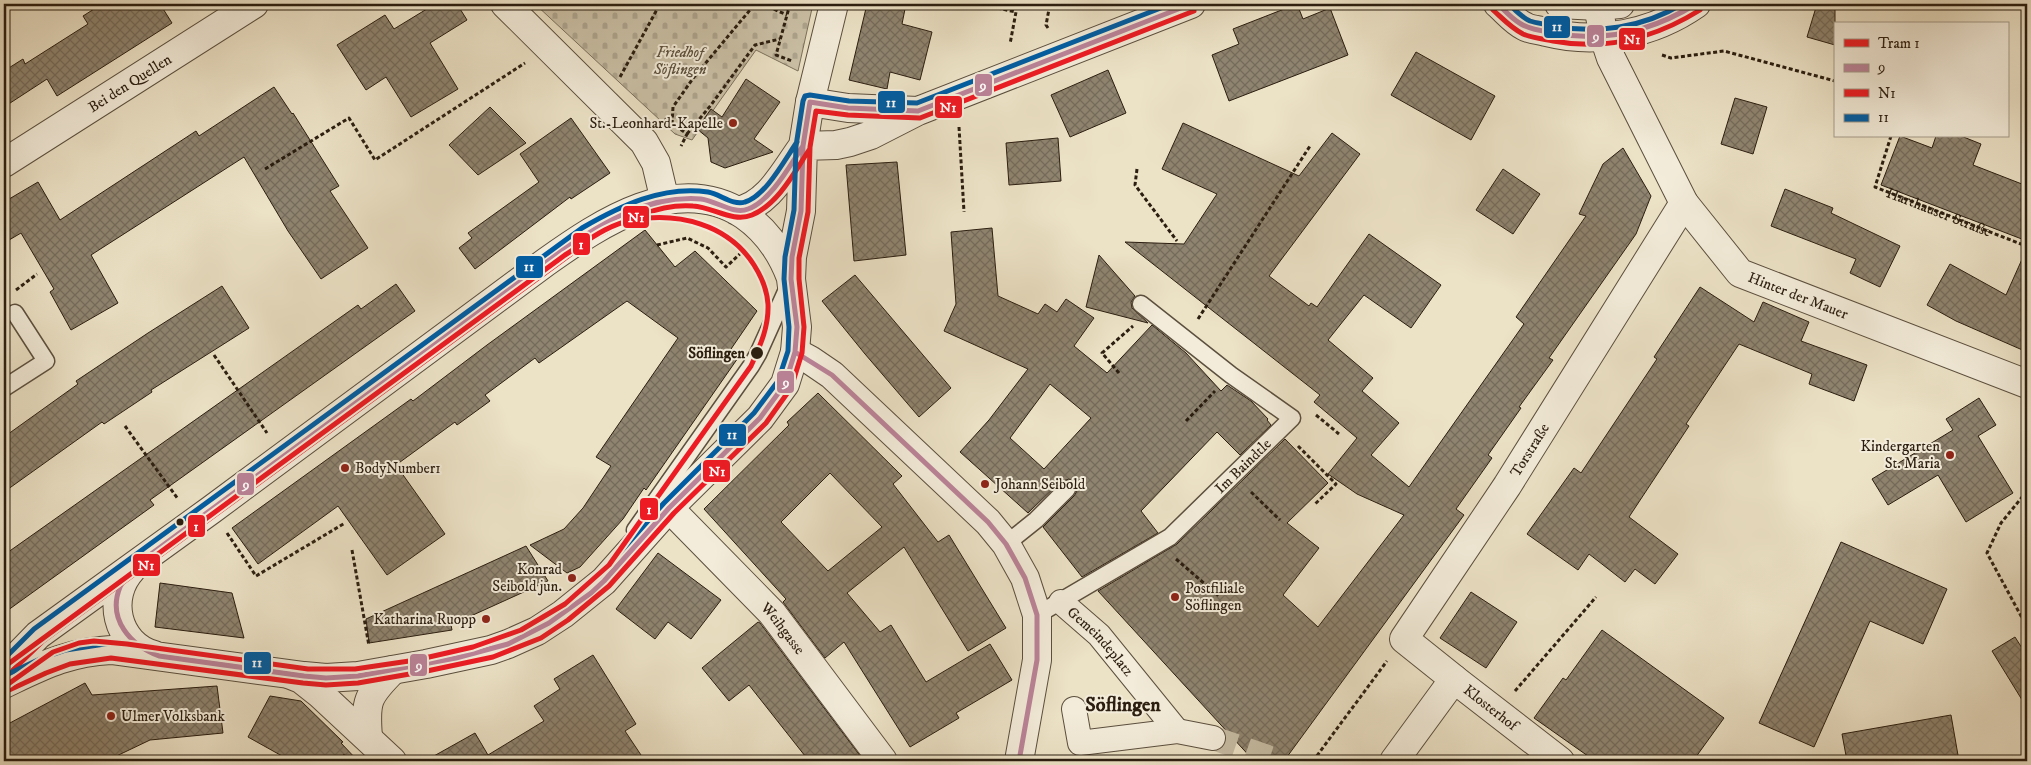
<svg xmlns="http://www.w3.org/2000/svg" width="2031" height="765" viewBox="0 0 2031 765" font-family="'IM FELL DW Pica',serif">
<defs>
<pattern id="cemetery-stones" width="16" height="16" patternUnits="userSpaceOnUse" patternTransform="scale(1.25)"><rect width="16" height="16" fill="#cbc1a7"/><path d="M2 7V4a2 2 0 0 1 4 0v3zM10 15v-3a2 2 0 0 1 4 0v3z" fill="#aea58f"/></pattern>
<pattern id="building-cross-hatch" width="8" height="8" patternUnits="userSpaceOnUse" patternTransform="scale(1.25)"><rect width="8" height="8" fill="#8f846f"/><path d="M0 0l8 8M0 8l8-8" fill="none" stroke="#756b5a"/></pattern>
</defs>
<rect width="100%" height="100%" fill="#ece2c6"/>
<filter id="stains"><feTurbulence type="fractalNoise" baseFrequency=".004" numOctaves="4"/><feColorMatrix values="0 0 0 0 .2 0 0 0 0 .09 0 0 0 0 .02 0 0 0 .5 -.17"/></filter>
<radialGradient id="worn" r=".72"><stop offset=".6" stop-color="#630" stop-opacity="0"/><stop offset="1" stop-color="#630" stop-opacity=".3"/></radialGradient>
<path fill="url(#cemetery-stones)" stroke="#7b705c" d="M 535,4 L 813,4 L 798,71 L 756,50 L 692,140 L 675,134 Z"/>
<path fill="url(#building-cross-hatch)" stroke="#2b1e10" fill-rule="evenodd" d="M 102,4 L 160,4 L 172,23 L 57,96 L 47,79 L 4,107 L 4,71 L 23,59 L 25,64 L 88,24 L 83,16 Z
M 435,4 L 457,4 L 467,20 L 430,43 L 458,89 L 411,117 L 386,77 L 366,90 L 337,45 L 385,15 L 394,29 Z
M 867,4 L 906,4 L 902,24 L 932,32 L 920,80 L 890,72 L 887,89 L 849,80 Z
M 1297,4 L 1303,19 L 1330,8 L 1348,55 L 1229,101 L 1212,55 L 1239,44 L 1233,29 Z
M 1817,4 L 1835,4 L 1835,45 L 1807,37 Z
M 1416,52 L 1495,96 L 1471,140 L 1391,95 Z
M 1108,70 L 1126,113 L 1070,137 L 1051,95 Z
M 746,79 L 780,102 L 754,139 L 773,152 L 725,168 L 711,162 L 708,138 L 697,129 L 711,109 L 722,117 Z
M 274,87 L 292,114 L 293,113 L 339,186 L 330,191 L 368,248 L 321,279 L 288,231 L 244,157 L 91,255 L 118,303 L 71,330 L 50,292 L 54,289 L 21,233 L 4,243 L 4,202 L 38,182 L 60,220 L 196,131 L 199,136 Z
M 1735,98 L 1767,107 L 1753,154 L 1721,144 Z
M 490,107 L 526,143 L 478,175 L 449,145 Z
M 571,118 L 610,173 L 571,199 L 570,197 L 475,269 L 459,248 L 472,238 L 468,233 L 539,182 L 520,154 Z
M 1183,123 L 1299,176 L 1332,133 L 1360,154 L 1269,276 L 1309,306 L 1311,303 L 1317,307 L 1369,234 L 1441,285 L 1411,328 L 1364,295 L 1328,340 L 1373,378 L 1362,391 L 1399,423 L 1371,455 L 1409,487 L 1524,324 L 1516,317 L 1586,216 L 1579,214 L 1603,164 L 1623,148 L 1651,196 L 1636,234 L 1549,358 L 1553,360 L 1519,407 L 1521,408 L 1488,455 L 1492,458 L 1456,509 L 1464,515 L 1284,761 L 1254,761 L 1098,591 L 1177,544 L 1285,439 L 1328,483 L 1287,523 L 1319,548 L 1283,595 L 1318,627 L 1404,515 L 1357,494 L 1328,474 L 1357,438 L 1314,402 L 1320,395 L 1125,242 L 1184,244 L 1217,194 L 1162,169 Z
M 1900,136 L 1932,148 L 1936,136 L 1961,136 L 1981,144 L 1973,165 L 2027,186 L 2027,241 L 1881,185 Z
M 1058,138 L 1061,181 L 1009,185 L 1006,143 Z
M 897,162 L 906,255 L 854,261 L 846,165 Z
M 1503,169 L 1540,194 L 1513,234 L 1476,210 Z
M 1785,189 L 1833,208 L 1831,213 L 1900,246 L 1880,287 L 1850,273 L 1856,259 L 1771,226 Z
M 992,228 L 998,296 L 1038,314 L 1045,304 L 1057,312 L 1066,299 L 1094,318 L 1074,346 L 1107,373 L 1152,325 L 1186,353 L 1221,391 L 1227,385 L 1251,401 L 1268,419 L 1267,420 L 1271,425 L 1240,455 L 1217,432 L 1141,511 L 1158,533 L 1082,577 L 1043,527 L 1074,496 L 1077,491 L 1074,482 L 1069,479 L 1060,482 L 1028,513 L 960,452 L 989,420 L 1028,369 L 944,331 L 956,304 L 951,232 ZM 1050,384 L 1091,418 L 1044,469 L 1010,438 Z
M 645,230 L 675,267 L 695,251 L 757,311 L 731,349 L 740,355 L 646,490 L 644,488 L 623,519 L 580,567 L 567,573 L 530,545 L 564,529 L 583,508 L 611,466 L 596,457 L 678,338 L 627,301 L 539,363 L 535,358 L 485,395 L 490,401 L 457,425 L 455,422 L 396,465 L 445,534 L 387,575 L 338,506 L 258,564 L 232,528 L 411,399 L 413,401 L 487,345 Z
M 2027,248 L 2027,352 L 1956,321 L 1927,305 L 1950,264 L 2006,295 Z
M 1099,255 L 1135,296 L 1131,302 L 1132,308 L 1148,323 L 1086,307 Z
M 855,275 L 951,388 L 919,417 L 865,354 L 822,301 Z
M 396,284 L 415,311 L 150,500 L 154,505 L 4,613 L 4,555 L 358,305 L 361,309 Z
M 222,286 L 249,328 L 151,390 L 152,392 L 104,424 L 102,422 L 4,492 L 4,437 L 78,384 L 76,381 L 148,333 Z
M 1700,287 L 1754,322 L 1763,302 L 1809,322 L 1801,341 L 1867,365 L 1854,401 L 1809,384 L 1812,374 L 1739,344 L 1686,424 L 1689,426 L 1629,517 L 1678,554 L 1655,584 L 1635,569 L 1625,582 L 1589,554 L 1578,570 L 1527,534 L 1574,468 L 1581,473 L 1657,359 L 1654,357 Z
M 818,393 L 902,476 L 893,484 L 938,542 L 949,535 L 1006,628 L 968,651 L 904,547 L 847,593 L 880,632 L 891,625 L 926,682 L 990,644 L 1012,680 L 956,713 L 959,718 L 910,747 L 844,642 L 825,658 L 783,602 L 786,599 L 704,509 L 789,425 L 787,422 ZM 830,473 L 882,527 L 828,571 L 781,522 Z
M 1979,398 L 1996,425 L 1978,436 L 2013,493 L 1966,522 L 1938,475 L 1888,505 L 1872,479 L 1953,430 L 1946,419 Z
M 1841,542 L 1947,589 L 1923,644 L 1870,621 L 1814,747 L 1759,723 Z
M 526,546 L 548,581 L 451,625 L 452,630 L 369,643 L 366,619 Z
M 658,553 L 721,600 L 691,639 L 668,622 L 655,639 L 616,609 Z
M 160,583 L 232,593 L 244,638 L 155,627 Z
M 1471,592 L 1517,622 L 1486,668 L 1440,638 Z
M 758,622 L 760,623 L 864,761 L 809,761 L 749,685 L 729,701 L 702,668 Z
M 1602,630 L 1724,718 L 1693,761 L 1595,761 L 1534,718 L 1563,678 L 1566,680 Z
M 2015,637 L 2027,656 L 2027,708 L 1992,651 Z
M 593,655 L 636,724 L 625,731 L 645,761 L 425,761 L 475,733 L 488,755 L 544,721 L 534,706 L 560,689 L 554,679 Z
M 85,683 L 92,695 L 217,686 L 223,733 L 150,740 L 106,761 L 4,761 L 4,729 L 8,724 Z
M 270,696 L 301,701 L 343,742 L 341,743 L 358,761 L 291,761 L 248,737 Z
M 1951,715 L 1959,761 L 1847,761 L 1842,734 Z"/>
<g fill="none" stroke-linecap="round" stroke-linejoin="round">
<path stroke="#c5bba2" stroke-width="24" stroke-dasharray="24 12" stroke-linecap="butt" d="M 1213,738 L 1279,761"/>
<defs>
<g id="service">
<path d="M 4,388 L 46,361 L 15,313"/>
<path d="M 635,530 L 751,366 L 758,354 L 789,285"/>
<path d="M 1006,544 L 1036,520 L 1067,489"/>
<path id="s2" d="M 1037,615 L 1170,537 L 1292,418 L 1231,375 L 1141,304"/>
</g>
<g id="pedestrian">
<path id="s3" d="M 1061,602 L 1099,635 L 1177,731"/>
<path d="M 1074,709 L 1080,743 L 1177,731 L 1213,738"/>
</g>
<g id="minor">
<path d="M 505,4 L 644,142 L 656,163 L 665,201"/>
<path id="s4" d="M 1598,6 L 1604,37 L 1611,58 L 1684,203 L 1740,273 L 2027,384"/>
<path d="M 810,102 L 834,4"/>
<path id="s5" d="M 4,163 L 254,4"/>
<path d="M 795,352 L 810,360 L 832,375 L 988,522 L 1006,544 L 1025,578 L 1037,615 L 1037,660 L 1019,761"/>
<path id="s6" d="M 669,508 L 772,613 L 883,761"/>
<path d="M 291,675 L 301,679 L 320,694 L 392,761"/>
<path id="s7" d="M 1454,679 L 1404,639 L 1507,486 L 1684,203"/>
<path d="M 368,737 C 365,701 367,696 393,670"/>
<path id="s8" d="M 1394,761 L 1454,679 L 1560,761"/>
</g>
<path id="tertiary" d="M 1498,4 C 1506,11 1515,22 1524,26 C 1530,30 1540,30 1546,32 C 1598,45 1653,34 1696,4
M 1559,4 L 1598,6 L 1620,4
M 803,146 L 836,145 L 850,142 L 871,135 L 918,111 L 1191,4
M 737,211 C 769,205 785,170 803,146
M 132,569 C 106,597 116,644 154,655
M 4,670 L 38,635 L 211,510 L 546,262 C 601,223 677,171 744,215 C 767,231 781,251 791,278
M 4,684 C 42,666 68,652 111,650 L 304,676 L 326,678 L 358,676 L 426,664 L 491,650 L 508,644 L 537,631 L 563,614 L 604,581 L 669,508 L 760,418 L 785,384 L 795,352 L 797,327 L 791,279 L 792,257 L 801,211 L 803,146 L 810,102 L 848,108 L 918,111"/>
</defs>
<use href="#service" stroke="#5b4f3e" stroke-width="19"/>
<use href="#pedestrian" stroke="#5b4f3e" stroke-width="26"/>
<use href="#minor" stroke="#5b4f3e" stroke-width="30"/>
<use href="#tertiary" stroke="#5b4f3e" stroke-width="30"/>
<g stroke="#2b1e10" stroke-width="3" stroke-dasharray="4 2.5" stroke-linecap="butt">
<path d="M 762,4 L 787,15"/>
<path d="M 790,4 L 776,55 L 792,61"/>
<path d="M 978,4 L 1016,12 L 1010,44"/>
<path d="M 392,8 L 399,4"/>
<path d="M 1048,28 L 1046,25 L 1050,4"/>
<path d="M 1662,55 L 1671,58 L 1724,51 L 1835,81"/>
<path d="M 620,77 L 660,4"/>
<path d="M 665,118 L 687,134 L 681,146"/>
<path d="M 672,124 L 673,107 L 694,77 L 755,4"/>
<path d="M 959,127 L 964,212"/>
<path d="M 687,134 L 711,105 L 755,45 L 780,39"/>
<path id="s1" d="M 1891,136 L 1875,187 L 2026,246"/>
<path d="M 265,169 L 349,118 L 375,160 L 525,63"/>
<path d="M 1137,169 L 1135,185 L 1177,241"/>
<path d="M 657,245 L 687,238 L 708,248 L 726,267 L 743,251"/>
<path d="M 16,290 L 37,274"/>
<path d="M 1198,319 L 1310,146"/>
<path d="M 214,355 L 267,433"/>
<path d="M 1119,373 L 1102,353 L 1133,326"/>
<path d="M 1316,415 L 1339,434"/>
<path d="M 1186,421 L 1215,391"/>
<path d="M 125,426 L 178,499"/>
<path d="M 1298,446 L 1336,484 L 1314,505"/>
<path d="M 2027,491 L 2001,523 L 1987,553 L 2027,627"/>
<path d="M 1251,492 L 1280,520"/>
<path d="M 227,533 L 256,576 L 345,523"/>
<path d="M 352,550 L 369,646"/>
<path d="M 1176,559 L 1220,597"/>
<path d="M 1515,691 L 1596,597"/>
<path d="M 338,761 L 345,755"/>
<path d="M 1313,761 L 1387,661"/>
</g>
<use href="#service" stroke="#f3ecda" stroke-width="16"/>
<use href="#pedestrian" stroke="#f3ecda" stroke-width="24"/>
<use href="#minor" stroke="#f3ecda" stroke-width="28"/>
<use href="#tertiary" stroke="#f3ecda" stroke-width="28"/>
<defs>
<path id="bus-1" d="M 1498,4 C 1505,11 1512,19 1521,24 C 1531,30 1543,31 1554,33 C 1605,43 1652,31 1696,4
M 803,146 L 801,211 L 792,257 L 791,279 L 797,327 L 795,352 L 785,384 L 760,418 L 669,508 L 604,581 L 591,593 L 549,623 L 508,644 L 456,658 L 358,676 L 326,678 L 304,676 L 159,656 C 130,645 107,619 120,587 C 125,576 135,568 143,560 L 563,250 C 603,222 649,195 701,199 C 717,201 734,215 748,209 C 771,201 790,165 803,146 Z
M 803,146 L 810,102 L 848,108 L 918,111 L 1191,4
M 795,352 L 832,375 L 988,522 L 1006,544 L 1025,578 L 1037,615 L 1037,660 L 1019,761"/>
<path id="bus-2" d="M 1493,10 C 1502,18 1511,28 1523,34 C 1532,38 1543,39 1553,41 C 1606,51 1655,38 1700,10
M 13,670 L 43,641 L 590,240 C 621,223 656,203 693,206 C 713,207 733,223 752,215 C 778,204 794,173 809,150
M 7,691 L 46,673 L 70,664 L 111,658 L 303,683 L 326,685 L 358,683 L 427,671 L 493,657 L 541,638 L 568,620 L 609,586 L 674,513 L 766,423 L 791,388 L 802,353 L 804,327 L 799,279 L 799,258 L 808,212 L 810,147 L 816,111 L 848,115 L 920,118 L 1194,11"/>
<path id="bus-3" d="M 1509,4 C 1515,10 1521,17 1530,21 C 1536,23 1545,24 1552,26 C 1597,34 1643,28 1682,4
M 4,659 L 34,629 L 582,228 C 620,206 663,185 708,192 C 720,194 733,206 745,202 C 766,196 785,159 797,142
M 4,676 L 40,659 L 66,650 L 111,643 L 305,669 L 326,670 L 357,669 L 425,657 L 489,643 L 533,624 L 559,608 L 599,576 L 664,503 L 754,413 L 778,381 L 788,351 L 789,327 L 784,279 L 785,257 L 794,210 L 796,146 L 803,101 L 805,96 L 810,95 L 849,101 L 917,103 L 1171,4"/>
</defs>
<use href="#bus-1" stroke="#f3ecda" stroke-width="9"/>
<use href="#bus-2" stroke="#f3ecda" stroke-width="9"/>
<use href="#bus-3" stroke="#f3ecda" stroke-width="9"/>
<use href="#bus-1" stroke="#bb8399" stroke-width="5"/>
<use href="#bus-2" stroke="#ed1b24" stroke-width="5"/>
<use href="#bus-3" stroke="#005da3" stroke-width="5"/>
<defs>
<path id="tram-1" d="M 4,667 L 565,255 C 586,242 608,224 633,220 C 678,212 728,224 754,265 C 761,276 767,290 768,304 C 769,327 760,346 751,366 L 609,565 L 565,604 L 521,630 L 473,647 L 416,660 L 355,669 L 308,669 L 127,644 L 94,641 L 79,643 L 53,652 L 4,687"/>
</defs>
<use href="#tram-1" stroke="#f3ecda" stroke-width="9"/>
<use href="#tram-1" stroke="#ed1b24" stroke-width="5"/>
</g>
<g fill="#8f2418" stroke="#f3ecda" stroke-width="2">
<circle cx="733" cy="123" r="5"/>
<circle cx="1950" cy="455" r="5"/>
<circle cx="345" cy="468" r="5"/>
<circle cx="985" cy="484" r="5"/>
<circle cx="572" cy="578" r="5"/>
<circle cx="1175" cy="597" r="5"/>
<circle cx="486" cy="619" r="5"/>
<circle cx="111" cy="716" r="5"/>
</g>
<g fill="#2b1e10" stroke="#f3ecda" stroke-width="2">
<circle cx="757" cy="353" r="7"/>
<circle cx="180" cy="522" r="4.5"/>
</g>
<g text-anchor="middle" stroke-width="4" stroke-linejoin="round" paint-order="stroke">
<g font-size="15" font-style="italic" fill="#5b4f3d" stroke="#f3ecda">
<text x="680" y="57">Friedhof<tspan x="680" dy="17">Söflingen</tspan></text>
</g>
<g font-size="15" fill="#2b1e10" stroke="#f3ecda">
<text dy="5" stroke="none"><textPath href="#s5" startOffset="149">Bei den Quellen</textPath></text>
<text dy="5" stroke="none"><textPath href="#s1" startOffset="122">Harthauser Straße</textPath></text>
<text dy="5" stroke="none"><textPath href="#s4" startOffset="368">Hinter der Mauer</textPath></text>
<text dy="5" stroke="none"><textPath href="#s7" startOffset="291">Torstraße</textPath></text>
<text dy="5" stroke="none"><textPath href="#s2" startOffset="256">Im Baindtle</textPath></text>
<text dy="5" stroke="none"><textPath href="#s6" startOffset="166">Weihgasse</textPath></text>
<text dy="5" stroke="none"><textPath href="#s3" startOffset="56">Gemeindeplatz</textPath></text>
<text dy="5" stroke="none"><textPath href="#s8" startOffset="148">Klosterhof</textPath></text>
</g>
<g font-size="15" fill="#2b1e10" stroke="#f3ecda" text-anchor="end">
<text x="723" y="128">St.-Leonhard-Kapelle</text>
<text x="1940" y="451">Kindergarten<tspan x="1940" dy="17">St. Maria</tspan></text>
<text x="355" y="473" text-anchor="start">BodyNumber1</text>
<text x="995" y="489" text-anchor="start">Johann Seibold</text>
<text x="562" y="574">Konrad<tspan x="562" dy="17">Seibold jun.</tspan></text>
<text x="1185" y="593" text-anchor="start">Postfiliale<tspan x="1185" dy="17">Söflingen</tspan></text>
<text x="476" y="624">Katharina Ruopp</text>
<text x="121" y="721" text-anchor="start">Ulmer Volksbank</text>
</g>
<g font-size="15" font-weight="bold" fill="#2b1e10" stroke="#f3ecda" text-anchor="end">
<text x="745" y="358">Söflingen</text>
</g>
<g font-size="20" font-weight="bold" fill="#2b1e10" stroke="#f3ecda">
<text x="1123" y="711">Söflingen</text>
</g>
</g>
<g stroke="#f3ecda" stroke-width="2">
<rect x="1543" y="15" width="28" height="24" rx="5" fill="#005da3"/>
<rect x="1586" y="24" width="19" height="24" rx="5" fill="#bb8399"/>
<rect x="1618" y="27" width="28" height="24" rx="5" fill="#ed1b24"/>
<rect x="974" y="73" width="19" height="24" rx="5" fill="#bb8399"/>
<rect x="877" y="90" width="29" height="24" rx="5" fill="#005da3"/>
<rect x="934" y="95" width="29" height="24" rx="5" fill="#ed1b24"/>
<rect x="622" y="205" width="28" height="24" rx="5" fill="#ed1b24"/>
<rect x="572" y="232" width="19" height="24" rx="5" fill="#ed1b24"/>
<rect x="515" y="255" width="29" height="24" rx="5" fill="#005da3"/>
<rect x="776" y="370" width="19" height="24" rx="5" fill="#bb8399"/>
<rect x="718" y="423" width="29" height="24" rx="5" fill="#005da3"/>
<rect x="702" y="459" width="29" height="24" rx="5" fill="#ed1b24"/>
<rect x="236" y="472" width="19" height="24" rx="5" fill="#bb8399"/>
<rect x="639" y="497" width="20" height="24" rx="5" fill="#ed1b24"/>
<rect x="187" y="514" width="19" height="24" rx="5" fill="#ed1b24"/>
<rect x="132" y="553" width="29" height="24" rx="5" fill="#ed1b24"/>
<rect x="243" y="651" width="29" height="24" rx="5" fill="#005da3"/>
<rect x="409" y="653" width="19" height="24" rx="5" fill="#bb8399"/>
</g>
<g font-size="14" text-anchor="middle" font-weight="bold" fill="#fff">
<text x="1557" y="31">11</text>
<text x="1596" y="41">9</text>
<text x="1632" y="44">N1</text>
<text x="983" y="90">9</text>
<text x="891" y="107">11</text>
<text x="948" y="112">N1</text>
<text x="636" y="222">N1</text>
<text x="581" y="249">1</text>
<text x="529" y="271">11</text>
<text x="786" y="387">9</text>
<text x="732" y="439">11</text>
<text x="717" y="476">N1</text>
<text x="246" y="489">9</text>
<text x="649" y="514">1</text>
<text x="196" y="531">1</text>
<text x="146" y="570">N1</text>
<text x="257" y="667">11</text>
<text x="419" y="670">9</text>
</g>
<rect width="2031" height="765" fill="none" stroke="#ece2c6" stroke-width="20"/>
<rect x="5" y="5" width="2021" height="755" fill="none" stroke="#2b1e10" stroke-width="2.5"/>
<rect x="10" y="10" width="2011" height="745" fill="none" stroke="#2b1e10"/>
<rect x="1834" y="22" width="175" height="115" fill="#f3ecda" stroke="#a39a89"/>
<rect x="1844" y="39" width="25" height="8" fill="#ed1b24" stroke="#a39a89"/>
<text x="1878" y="48" font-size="15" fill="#2b1e10">Tram 1</text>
<rect x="1844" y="64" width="25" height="8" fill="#bb8399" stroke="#a39a89"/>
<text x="1878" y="72" font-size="15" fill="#2b1e10">9</text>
<rect x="1844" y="89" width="25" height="8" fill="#ed1b24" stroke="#a39a89"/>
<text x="1878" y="98" font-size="15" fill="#2b1e10">N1</text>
<rect x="1844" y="114" width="25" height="8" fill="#005da3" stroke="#a39a89"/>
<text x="1878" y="122" font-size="15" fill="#2b1e10">11</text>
<rect width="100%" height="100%" filter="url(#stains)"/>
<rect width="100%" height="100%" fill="url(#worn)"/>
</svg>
